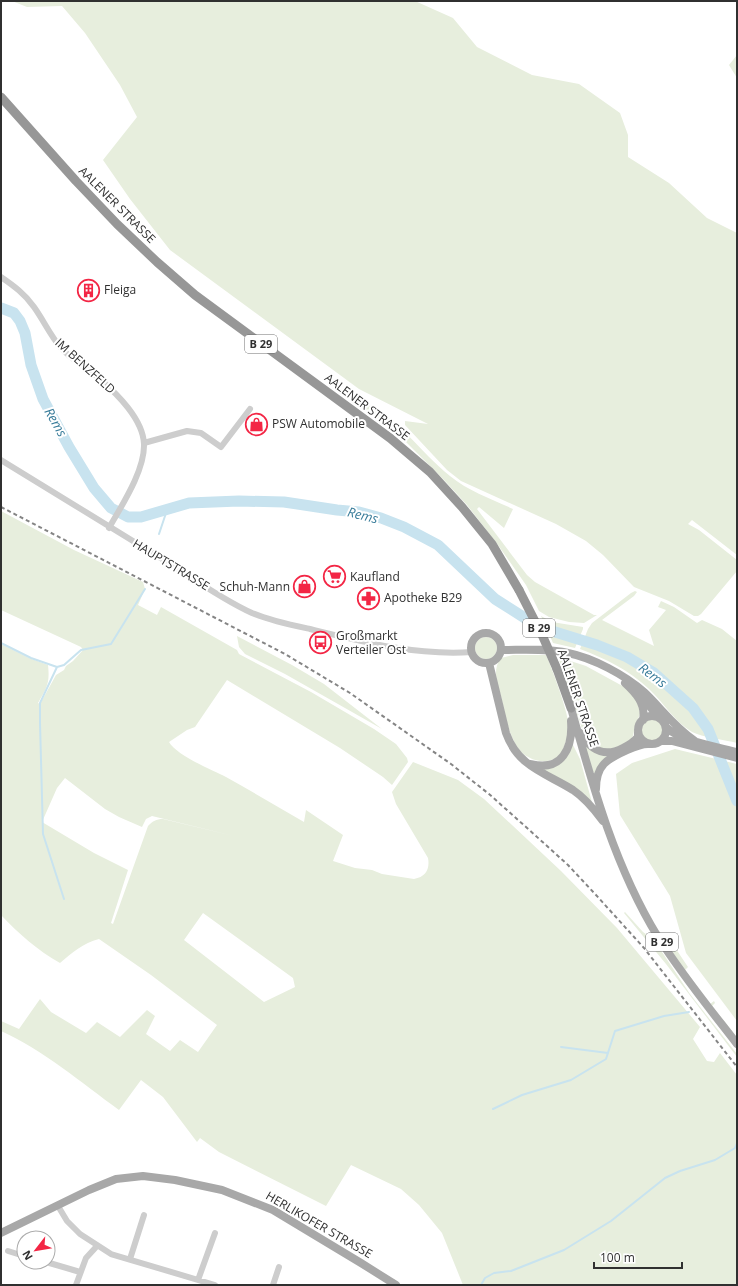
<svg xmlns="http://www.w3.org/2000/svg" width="738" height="1286" viewBox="0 0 738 1286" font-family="'Open Sans',sans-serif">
<rect width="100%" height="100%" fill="#fff"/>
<path fill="#e7eedd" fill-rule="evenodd" d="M 12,1 L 415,1 L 453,18 L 477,47 L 532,75 L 579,84 L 620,113 L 628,135 L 628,157 L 669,183 L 707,218 L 737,233 L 737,555 L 692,520 L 688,524 L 699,530 L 737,560 L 737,571 L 701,614 L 698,616 L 694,616 L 669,601 L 634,587 L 603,555 L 586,541 L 556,524 L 461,481 L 447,470 L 405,425 L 405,421 L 428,424 L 359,389 L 170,250 L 130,199 L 103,160 L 137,117 L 120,85 L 85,33 L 62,6 L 27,7 Z
M 737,55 L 737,78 L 729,65 Z
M 361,401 C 399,418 419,451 450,476 C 468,491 492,499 513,509 L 504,528 L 479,507 L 477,509 L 527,575 L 535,582 L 594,615 L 597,615 L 584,623 L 569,622 L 549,617 L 539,611 L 526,585 L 498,545 L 467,505 L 444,480 L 398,434 L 366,410 Z
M 1,511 L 74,550 L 143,582 L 145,589 L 138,605 L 157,615 L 161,607 L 237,650 L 239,654 L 311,692 L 374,729 L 396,744 L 407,758 L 408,762 L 392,785 L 383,777 L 340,748 L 227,680 L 195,727 L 187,730 L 169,742 C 176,755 212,770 226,777 C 253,792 278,807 304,822 L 306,810 L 343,835 L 333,861 L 355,868 L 372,870 L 382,874 L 414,879 C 426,877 430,869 428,858 L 396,804 L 392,792 L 413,762 L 458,780 L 484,799 L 512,825 L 561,871 L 617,928 L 700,1027 L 693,1039 L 707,1061 L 714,1062 L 720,1053 L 737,1075 L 737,1285 L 463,1285 L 442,1233 L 419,1205 L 401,1189 L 351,1165 L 326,1206 L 219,1152 L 200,1138 L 197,1142 L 163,1097 L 141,1080 L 119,1110 C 82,1083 43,1050 1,1031 L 1,1021 L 19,1029 L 40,999 L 51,1012 L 86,1033 L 97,1022 L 120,1037 L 147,1010 L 155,1016 L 146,1034 L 170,1051 L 180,1040 L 198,1052 L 217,1025 L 151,975 L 99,939 C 83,943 72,953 60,963 C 37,950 19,934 1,915 L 1,644 L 29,658 L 48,665 C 50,683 47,687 38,703 L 40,704 L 56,675 L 64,670 L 66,666 L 73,661 L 83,650 L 81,647 L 1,610 ZM 65,778 L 105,809 L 119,817 L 142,827 L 146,819 L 152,816 L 238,837 L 163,819 C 156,819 153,821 148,826 L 113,924 L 111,923 L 128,870 L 94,853 L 42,822 L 57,788 ZM 203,913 L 293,978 L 295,987 L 264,1002 L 184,940 Z
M 635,591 L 637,592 L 634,596 L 602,620 L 654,646 L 649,630 L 666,610 L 658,607 L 661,601 L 674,607 L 697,623 L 702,620 L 722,629 L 737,641 L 737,743 C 725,740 702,737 692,732 C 675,722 663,702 649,689 C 629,670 604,658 580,649 L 588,629 L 592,623 L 631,593 Z
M 541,616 L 552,622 L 583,627 L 583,629 L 575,648 L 553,643 Z
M 237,636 L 292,665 L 324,684 L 382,729 L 285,674 L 245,654 L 239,647 Z
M475 648a11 11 0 1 1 22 0a11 11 0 1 1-22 0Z
M 513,655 L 546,655 C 552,668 571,719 569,731 C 568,735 563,751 561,754 C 549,767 527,761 518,748 C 508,734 505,713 501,696 C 497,684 492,669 501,658 Z
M 558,657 L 586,666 L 628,689 L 638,703 L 640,714 L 635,726 L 633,736 L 629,742 L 610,750 L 601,748 L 595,745 L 583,732 Z
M641 730a11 11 0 1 1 22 0a11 11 0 1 1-22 0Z
M 572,743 L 580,759 L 593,806 L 538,768 L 547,767 Z
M 584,745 L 593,751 L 608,756 L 595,774 L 590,768 Z
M 675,749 L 737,764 L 737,1021 L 686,953 L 670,896 L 620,815 L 616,774 L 632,763 Z
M 625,912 L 643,932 L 654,940 L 690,994 L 737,1054 L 737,1057 L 666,964 L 624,913 Z
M 658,930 L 678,952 L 688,967 L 685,970 L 710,1004 L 714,1001 L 715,1003 L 712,1006 L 737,1037 L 737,1041 L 691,981 Z"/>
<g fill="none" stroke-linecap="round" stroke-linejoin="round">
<path stroke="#c8e3ef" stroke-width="2" d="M 159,534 L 167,510
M 1,643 L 31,658 L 57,667
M 64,899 L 43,834 L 40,723 L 40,703 L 57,667 L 64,665 L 81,650 L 111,644 L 145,589
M 561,1047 L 608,1053
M 493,1109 L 522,1095 L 571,1080 L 606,1059 L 615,1031 L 664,1016 L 689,1012
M 481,1285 L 485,1278 L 494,1273 L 511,1271 L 564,1250 L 611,1221 L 665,1178 L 680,1171 L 715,1160 L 735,1148 L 737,1143"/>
<path stroke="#c8e3ef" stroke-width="11" d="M 1,308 L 14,313 L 20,321 L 25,333 L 31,365 L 43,399 L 69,447 L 94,488 L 111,508 L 128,517 L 141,517 L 189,503 L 239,501 L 284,502 L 337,510 L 359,512 L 381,518 L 404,527 L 438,545 L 495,599 L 539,627 L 597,645 L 627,657 L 654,673 L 693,708 L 708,729 L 737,801"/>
<path stroke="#cdcdcd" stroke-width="6" d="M 1,277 C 14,286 25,294 34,307 C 44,321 50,335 61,348 C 72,360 87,368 99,378 C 117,394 143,419 144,444 C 145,470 122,505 109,528
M 144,443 L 187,431 L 201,433 L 221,447 L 250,409
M 1,460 C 54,492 106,525 159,557 C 188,575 221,599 252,613 C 271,621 291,625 310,629 C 363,642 418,656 472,652
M 58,1206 L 67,1221 L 80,1234 L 111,1254 L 215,1285
M 8,1251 L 24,1256
M 130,1259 L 144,1215
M 46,1262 L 80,1272
M 198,1280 L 215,1233
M 76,1285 L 86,1258 L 97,1246
M 273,1285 L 279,1267"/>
<path stroke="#a8a8a8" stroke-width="8" d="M471 648a15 15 0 1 1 30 0a15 15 0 1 1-30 0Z
M 501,650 C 523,650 546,648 568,653 C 593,658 625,675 644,692 C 662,709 673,726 695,741
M 489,663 L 506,733 C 518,767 546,773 573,790 C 585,798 594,809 603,821
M 625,683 C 636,693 646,704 643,720
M 642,696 L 658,717
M 571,708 C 593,787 615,867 658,937 C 682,975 710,1009 737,1044
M638 730a14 14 0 1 1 28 0a14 14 0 1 1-28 0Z
M 666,727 C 679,741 718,747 737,752
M 580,733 C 591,750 604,758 623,748 C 629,745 634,742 638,737 L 638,732
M 661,741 L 672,741 L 737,758
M 531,764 C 562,772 573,748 571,721
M 596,789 C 596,765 607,759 627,750 C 634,747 641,744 648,744
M 1,1233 L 89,1190 L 116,1179 L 143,1176 L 175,1180 L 222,1190 L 273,1210 L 361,1263 L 396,1285"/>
<path stroke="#979797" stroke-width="9" d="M 1,97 L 76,181 L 117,224 L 157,262 L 195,295 L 390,438 L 430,472 L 462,507 L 492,544 L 519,590
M 557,669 L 571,708"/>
<path stroke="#858585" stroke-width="2" stroke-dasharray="4 3" stroke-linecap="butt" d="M 1,507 L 285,654 L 350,693 L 451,764 L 489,794 L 526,827 L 568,865 L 596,895 L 644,948 L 737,1067"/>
<path stroke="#979797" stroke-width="9" d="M 519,590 L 543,637 L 557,669"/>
</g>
<defs>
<symbol id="building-ring" viewBox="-11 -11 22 22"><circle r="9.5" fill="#fff" stroke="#f32645" stroke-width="1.5"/><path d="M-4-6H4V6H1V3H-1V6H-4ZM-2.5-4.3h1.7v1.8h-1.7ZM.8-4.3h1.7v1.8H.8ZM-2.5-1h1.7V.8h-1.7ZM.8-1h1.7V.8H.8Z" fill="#f32645"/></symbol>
<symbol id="shop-ring" viewBox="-11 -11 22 22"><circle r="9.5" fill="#fff" stroke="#f32645" stroke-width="1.5"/><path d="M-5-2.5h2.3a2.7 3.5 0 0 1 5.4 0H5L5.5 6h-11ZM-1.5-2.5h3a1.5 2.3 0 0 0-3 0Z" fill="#f32645"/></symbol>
<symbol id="supermarket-ring" viewBox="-11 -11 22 22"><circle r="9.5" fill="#fff" stroke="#f32645" stroke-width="1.5"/><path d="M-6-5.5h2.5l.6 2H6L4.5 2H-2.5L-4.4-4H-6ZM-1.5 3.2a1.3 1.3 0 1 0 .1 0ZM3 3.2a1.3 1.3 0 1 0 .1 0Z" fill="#f32645"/></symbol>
<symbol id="pharmacy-ring" viewBox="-11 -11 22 22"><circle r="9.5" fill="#fff" stroke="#f32645" stroke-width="1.5"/><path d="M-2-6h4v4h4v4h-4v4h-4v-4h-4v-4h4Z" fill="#f32645"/></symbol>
<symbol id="bus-ring" viewBox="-11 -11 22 22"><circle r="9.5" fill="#fff" stroke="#f32645" stroke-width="1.5"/><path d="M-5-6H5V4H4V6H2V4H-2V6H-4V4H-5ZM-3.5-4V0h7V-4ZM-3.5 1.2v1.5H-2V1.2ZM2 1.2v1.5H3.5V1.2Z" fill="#f32645"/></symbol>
</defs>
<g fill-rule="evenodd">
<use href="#building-ring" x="76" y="278" width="25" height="25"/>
<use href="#shop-ring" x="244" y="412" width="25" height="25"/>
<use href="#supermarket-ring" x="322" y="564" width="25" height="25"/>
<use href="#shop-ring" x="292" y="574" width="25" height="25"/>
<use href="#pharmacy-ring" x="356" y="586" width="25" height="25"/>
<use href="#bus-ring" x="308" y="630" width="25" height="25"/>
</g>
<g text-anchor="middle" stroke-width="4" stroke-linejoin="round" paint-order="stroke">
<g fill="#fff" stroke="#6e6e6e" stroke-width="1">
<rect x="245" y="335" width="32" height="18" rx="3"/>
<rect x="523" y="619" width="32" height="18" rx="3"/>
<rect x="646" y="933" width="32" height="18" rx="3"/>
</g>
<g font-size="11" font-weight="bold" fill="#303030">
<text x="261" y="348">B 29</text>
<text x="539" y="632">B 29</text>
<text x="662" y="946">B 29</text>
</g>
<g font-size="12" fill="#303030" stroke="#fff">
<text transform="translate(117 205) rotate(45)" y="4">AALENER STRASSE</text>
<text transform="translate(85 366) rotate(42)" y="4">IM BENZFELD</text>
<text transform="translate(367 407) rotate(37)" y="4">AALENER STRASSE</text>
<text transform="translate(171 565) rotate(31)" y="4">HAUPTSTRASSE</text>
<text transform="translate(578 698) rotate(71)" y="4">AALENER STRASSE</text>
<text transform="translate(319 1225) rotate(30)" y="4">HERLIKOFER STRASSE</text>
</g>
<g font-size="12" fill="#303030" stroke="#fff" text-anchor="start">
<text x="104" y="294">Fleiga</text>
<text x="272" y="428">PSW Automobile</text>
<text x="350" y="581">Kaufland</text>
<text x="290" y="591" text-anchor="end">Schuh-Mann</text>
<text x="384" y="602">Apotheke B29</text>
<text x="336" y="640">Großmarkt<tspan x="336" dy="14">Verteiler Ost</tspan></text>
</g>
<g font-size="13" font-style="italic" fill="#377b99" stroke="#fff">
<text transform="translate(56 422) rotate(60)" y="5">Rems</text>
<text transform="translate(363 515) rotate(14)" y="5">Rems</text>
<text transform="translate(653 675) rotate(37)" y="5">Rems</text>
</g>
</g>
<rect width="738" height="1286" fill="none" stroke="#303030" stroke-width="4"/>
<g transform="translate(36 1250) rotate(239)"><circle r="19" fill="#ffffff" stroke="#acacac"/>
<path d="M0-3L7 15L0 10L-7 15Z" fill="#f32645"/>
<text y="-6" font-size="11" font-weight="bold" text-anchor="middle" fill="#303030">N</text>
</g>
<path d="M594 1262v6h88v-6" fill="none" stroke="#303030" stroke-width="2"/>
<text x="600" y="1262" font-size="12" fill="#303030" stroke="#ffffff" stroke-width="3" paint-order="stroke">100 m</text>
</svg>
